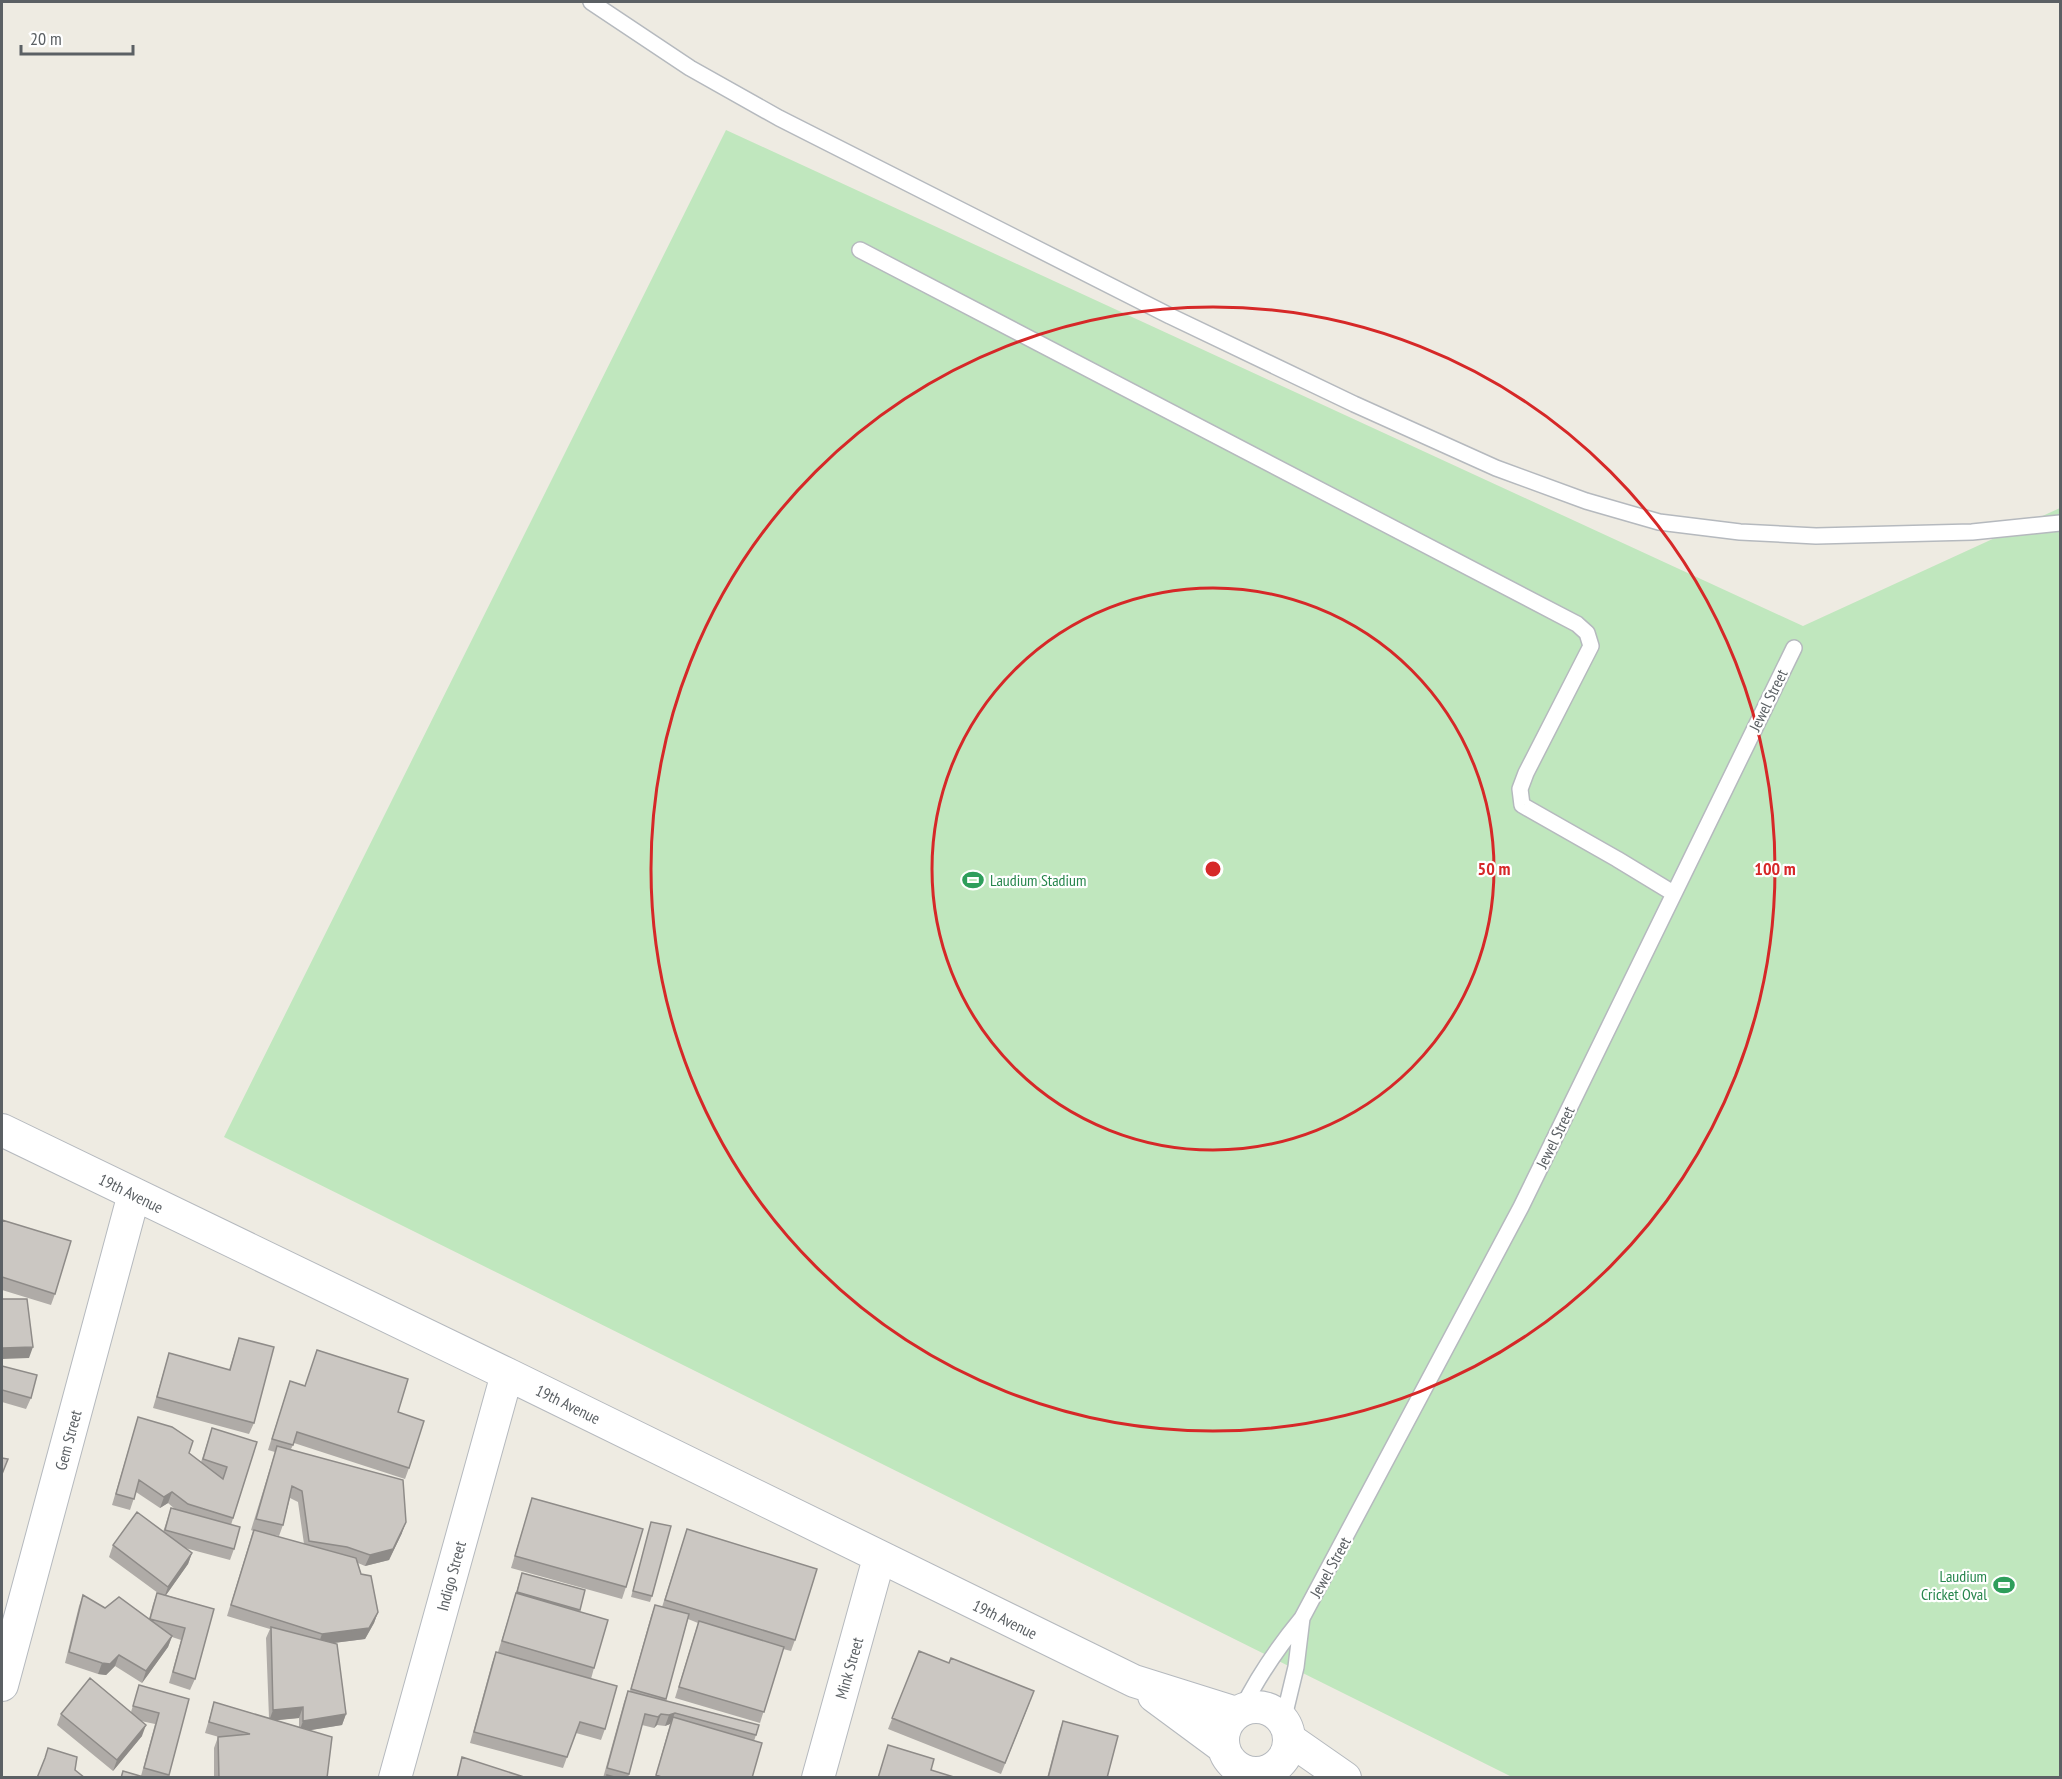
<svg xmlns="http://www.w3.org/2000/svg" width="2062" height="1779" viewBox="0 0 2062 1779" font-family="'PT Sans Narrow',sans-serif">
<rect width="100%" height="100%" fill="#eeebe2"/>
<path fill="#c0e7be" d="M 726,130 L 1803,626 L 2060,508 L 2060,1777 L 1512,1777 L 224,1137 Z"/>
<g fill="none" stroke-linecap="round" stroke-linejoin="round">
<defs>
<path id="service" d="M 591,2 L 690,68 L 779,118 L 1170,316 L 1354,404 L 1496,468 L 1586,501 L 1659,522 L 1740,532 L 1816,536 L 1972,532 L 2060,523
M 860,250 L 1577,624 L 1587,633 L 1591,646 L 1526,773 L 1520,789 L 1522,805 L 1617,859 L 1673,893
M 1242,1709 C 1258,1676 1279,1646 1302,1618 L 1521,1207 L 1794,648
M 1283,1721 L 1296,1667 L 1302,1618"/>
<path id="minor" d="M 2,1130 L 507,1374 L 1134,1681 L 1236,1713
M 2,1685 L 134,1194
M 1154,1696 L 1223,1747
M1223 1740a33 33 0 1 1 66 0a33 33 0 1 1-66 0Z
M 1289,1739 L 1345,1778
M 395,1778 L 507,1374
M 818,1778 L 879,1558"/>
</defs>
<use href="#service" stroke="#b5b9be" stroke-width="18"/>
<use href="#minor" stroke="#b5b9be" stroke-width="34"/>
<use href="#service" stroke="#fff" stroke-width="15"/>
<use href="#minor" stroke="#fff" stroke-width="32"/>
</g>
<path fill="#afaba7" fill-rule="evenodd" d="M 2,1220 L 55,1294 L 51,1305 L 2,1290 Z
M 239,1338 L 254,1423 L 249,1434 L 153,1408 L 169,1353 L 229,1370 Z
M 2,1366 L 31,1398 L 26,1409 L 2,1402 Z
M 290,1381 L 398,1412 L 409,1468 L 405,1479 L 294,1443 L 291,1449 L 402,1533 L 389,1560 L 365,1566 L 358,1563 L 361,1574 L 378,1612 L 374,1623 L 365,1639 L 333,1643 L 346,1714 L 342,1725 L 310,1730 L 327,1778 L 214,1778 L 214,1748 L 218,1737 L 219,1737 L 205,1733 L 214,1702 L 269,1718 L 266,1638 L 270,1629 L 227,1616 L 253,1531 L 251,1530 L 275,1452 L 268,1450 ZM 290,1498 L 298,1502 L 304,1544 L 264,1533 L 279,1536 L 283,1525 ZM 299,1718 L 299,1727 L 275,1720 Z
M 138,1417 L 201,1462 L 212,1428 L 257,1442 L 231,1525 L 234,1549 L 230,1560 L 185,1548 L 192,1553 L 188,1564 L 166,1595 L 214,1609 L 195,1679 L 190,1690 L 169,1683 L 181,1640 L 172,1637 L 168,1647 L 142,1683 L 115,1666 L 106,1675 L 98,1674 L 65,1663 L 79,1606 L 83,1595 L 105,1608 L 149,1619 L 153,1604 L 157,1593 L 158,1593 L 109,1557 L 113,1545 L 163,1532 L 171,1508 L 176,1510 L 168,1503 L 160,1508 L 136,1492 L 130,1510 L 112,1505 Z
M 532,1498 L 626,1587 L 622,1599 L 511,1568 Z
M 651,1522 L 652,1596 L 650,1602 L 631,1597 Z
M 687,1529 L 795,1640 L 791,1651 L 783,1649 L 760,1723 L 675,1698 L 698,1623 L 688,1619 L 665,1700 L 756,1735 L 754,1741 L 752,1778 L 655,1778 L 670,1724 L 665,1726 L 657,1725 L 654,1728 L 642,1725 L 628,1778 L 603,1778 L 624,1702 L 628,1691 L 630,1691 L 651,1616 L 655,1605 L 662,1607 Z
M 522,1573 L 585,1590 L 579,1611 L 594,1668 L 591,1679 L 605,1729 L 601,1740 L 576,1733 L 563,1768 L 470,1743 L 492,1663 L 496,1652 L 498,1652 Z
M 919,1651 L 1030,1702 L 1001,1774 L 888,1729 Z
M 139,1685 L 189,1699 L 168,1778 L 120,1778 L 123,1771 L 141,1776 L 155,1724 L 141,1721 L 142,1736 L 113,1771 L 57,1725 L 61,1714 L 131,1712 Z
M 1063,1721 L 1107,1778 L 1047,1778 L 1059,1732 Z"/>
<path fill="#8e8b88" d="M 33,1347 L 29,1358 L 2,1359 L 2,1348 Z
M 172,1492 L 168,1503 L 160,1508 L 164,1497 Z
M 406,1522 L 402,1533 L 389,1560 L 365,1566 L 370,1555 Z
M 192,1553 L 188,1564 L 164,1598 L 168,1587 Z
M 378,1612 L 374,1623 L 365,1639 L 318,1645 L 322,1634 Z
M 172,1636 L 168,1647 L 142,1683 L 146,1671 Z
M 119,1655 L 115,1666 L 106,1675 L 98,1674 L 102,1663 Z
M 303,1707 L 299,1718 L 269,1721 L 273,1710 Z
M 675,1713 L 670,1724 L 665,1726 L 669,1715 Z
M 346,1714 L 342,1725 L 299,1732 L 303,1721 Z
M 661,1714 L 657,1725 L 654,1728 L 658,1717 Z
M 146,1725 L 142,1736 L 113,1771 L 117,1760 Z"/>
<path fill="#cbc7c2" stroke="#8e8b88" stroke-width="1.5" d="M 2,1220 L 71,1241 L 55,1294 L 2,1277 Z
M 2,1299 L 27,1299 L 33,1347 L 2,1348 Z
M 239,1338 L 274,1347 L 254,1423 L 157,1397 L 169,1353 L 230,1370 Z
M 317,1350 L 408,1379 L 398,1412 L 424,1421 L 409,1468 L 297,1432 L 293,1445 L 272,1439 L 290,1381 L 305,1386 Z
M 2,1366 L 37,1375 L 31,1398 L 2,1390 Z
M 138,1417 L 172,1427 L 193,1441 L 189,1453 L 223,1479 L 227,1467 L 203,1459 L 212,1428 L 257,1442 L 233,1518 L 188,1504 L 172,1492 L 164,1497 L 139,1480 L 134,1499 L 116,1494 Z
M 277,1446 L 403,1480 L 406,1522 L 393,1549 L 370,1555 L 347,1547 L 309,1541 L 302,1491 L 292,1486 L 283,1525 L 256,1519 Z
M 2,1458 L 8,1459 L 2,1474 Z
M 532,1498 L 643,1529 L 626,1587 L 515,1556 Z
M 171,1508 L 240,1527 L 234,1549 L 165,1530 Z
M 137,1512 L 192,1553 L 168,1587 L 113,1545 Z
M 651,1522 L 671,1526 L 652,1596 L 633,1591 Z
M 687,1529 L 817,1569 L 795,1640 L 665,1600 Z
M 254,1530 L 356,1558 L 361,1574 L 371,1576 L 378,1612 L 369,1628 L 322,1634 L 231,1605 Z
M 522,1573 L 585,1590 L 580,1610 L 517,1592 Z
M 157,1593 L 214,1609 L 195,1679 L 173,1672 L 185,1628 L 150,1619 Z
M 516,1593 L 608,1620 L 594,1668 L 502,1641 Z
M 83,1595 L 105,1608 L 119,1597 L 172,1636 L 146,1671 L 119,1655 L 110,1664 L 102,1663 L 69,1652 Z
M 655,1605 L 689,1614 L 666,1699 L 631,1689 Z
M 699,1621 L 784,1647 L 764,1712 L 679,1687 Z
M 271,1627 L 337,1644 L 346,1714 L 303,1721 L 303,1707 L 273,1710 Z
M 919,1651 L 949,1663 L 951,1658 L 1034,1691 L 1005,1763 L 892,1718 Z
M 496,1652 L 617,1686 L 605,1729 L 580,1722 L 567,1757 L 474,1732 Z
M 90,1678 L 146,1725 L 117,1760 L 61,1714 Z
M 139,1685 L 189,1699 L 169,1775 L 144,1768 L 159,1713 L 133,1706 Z
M 628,1691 L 759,1725 L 756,1735 L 675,1713 L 669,1715 L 661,1714 L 658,1717 L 645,1714 L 629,1774 L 607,1768 Z
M 214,1702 L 332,1737 L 327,1778 L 219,1778 L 218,1737 L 250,1734 L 209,1722 Z
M 673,1717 L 762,1743 L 752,1778 L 664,1778 L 656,1775 Z
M 1063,1721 L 1118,1736 L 1107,1778 L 1048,1778 Z
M 888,1745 L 934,1759 L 931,1770 L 957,1778 L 878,1778 Z
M 48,1748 L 77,1757 L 75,1770 L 85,1778 L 37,1778 L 45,1758 Z
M 462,1757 L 527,1778 L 457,1778 Z
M 123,1771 L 147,1778 L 121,1778 Z
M 607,1775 L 618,1778 L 607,1778 Z"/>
<g fill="none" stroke="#d62828" stroke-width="3">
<circle cx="1213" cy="869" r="281"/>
<circle cx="1213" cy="869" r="562"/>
</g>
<defs>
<symbol id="stadium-bare" viewBox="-9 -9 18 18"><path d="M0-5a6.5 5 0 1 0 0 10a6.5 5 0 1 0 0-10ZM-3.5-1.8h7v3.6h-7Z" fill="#2e9e5b" stroke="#fff" stroke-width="2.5" paint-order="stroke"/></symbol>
</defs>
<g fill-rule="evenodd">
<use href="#stadium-bare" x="958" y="865" width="30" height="30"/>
<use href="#stadium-bare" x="1989" y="1570" width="30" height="30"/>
</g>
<g text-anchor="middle" stroke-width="4.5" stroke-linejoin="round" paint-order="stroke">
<g font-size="16" fill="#5b6064" stroke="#fff">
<text transform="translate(1768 700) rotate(-64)" y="6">Jewel Street</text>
<text transform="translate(1555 1137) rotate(-64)" y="6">Jewel Street</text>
<text transform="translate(131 1193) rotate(26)" y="6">19th Avenue</text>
<text transform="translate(568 1404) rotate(26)" y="6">19th Avenue</text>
<text transform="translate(68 1440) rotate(-75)" y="6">Gem Street</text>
<text transform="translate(1330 1567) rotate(-61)" y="6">Jewel Street</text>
<text transform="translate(451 1576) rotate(-75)" y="6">Indigo Street</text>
<text transform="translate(1005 1619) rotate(26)" y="6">19th Avenue</text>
<text transform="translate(849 1668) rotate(-74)" y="6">Mink Street</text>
</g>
<g font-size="16" fill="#27864d" stroke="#fff" text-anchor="start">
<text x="990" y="886">Laudium Stadium</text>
<text x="1987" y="1582" text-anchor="end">Laudium<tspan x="1987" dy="18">Cricket Oval</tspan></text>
</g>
</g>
<circle cx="1213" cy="869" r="9" fill="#d62828" stroke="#fff" stroke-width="3"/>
<g font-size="18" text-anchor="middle" font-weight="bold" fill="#d62828" stroke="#fff" stroke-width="4.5" stroke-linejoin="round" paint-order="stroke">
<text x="1494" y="875">50 m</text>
<text x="1775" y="875">100 m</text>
</g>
<rect width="2062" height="1779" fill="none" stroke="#5b6064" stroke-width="6"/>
<path d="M21 45v9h112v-9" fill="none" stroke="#5b6064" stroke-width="3"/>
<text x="30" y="45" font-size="18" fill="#5b6064" stroke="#ffffff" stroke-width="4.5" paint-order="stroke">20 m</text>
</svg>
